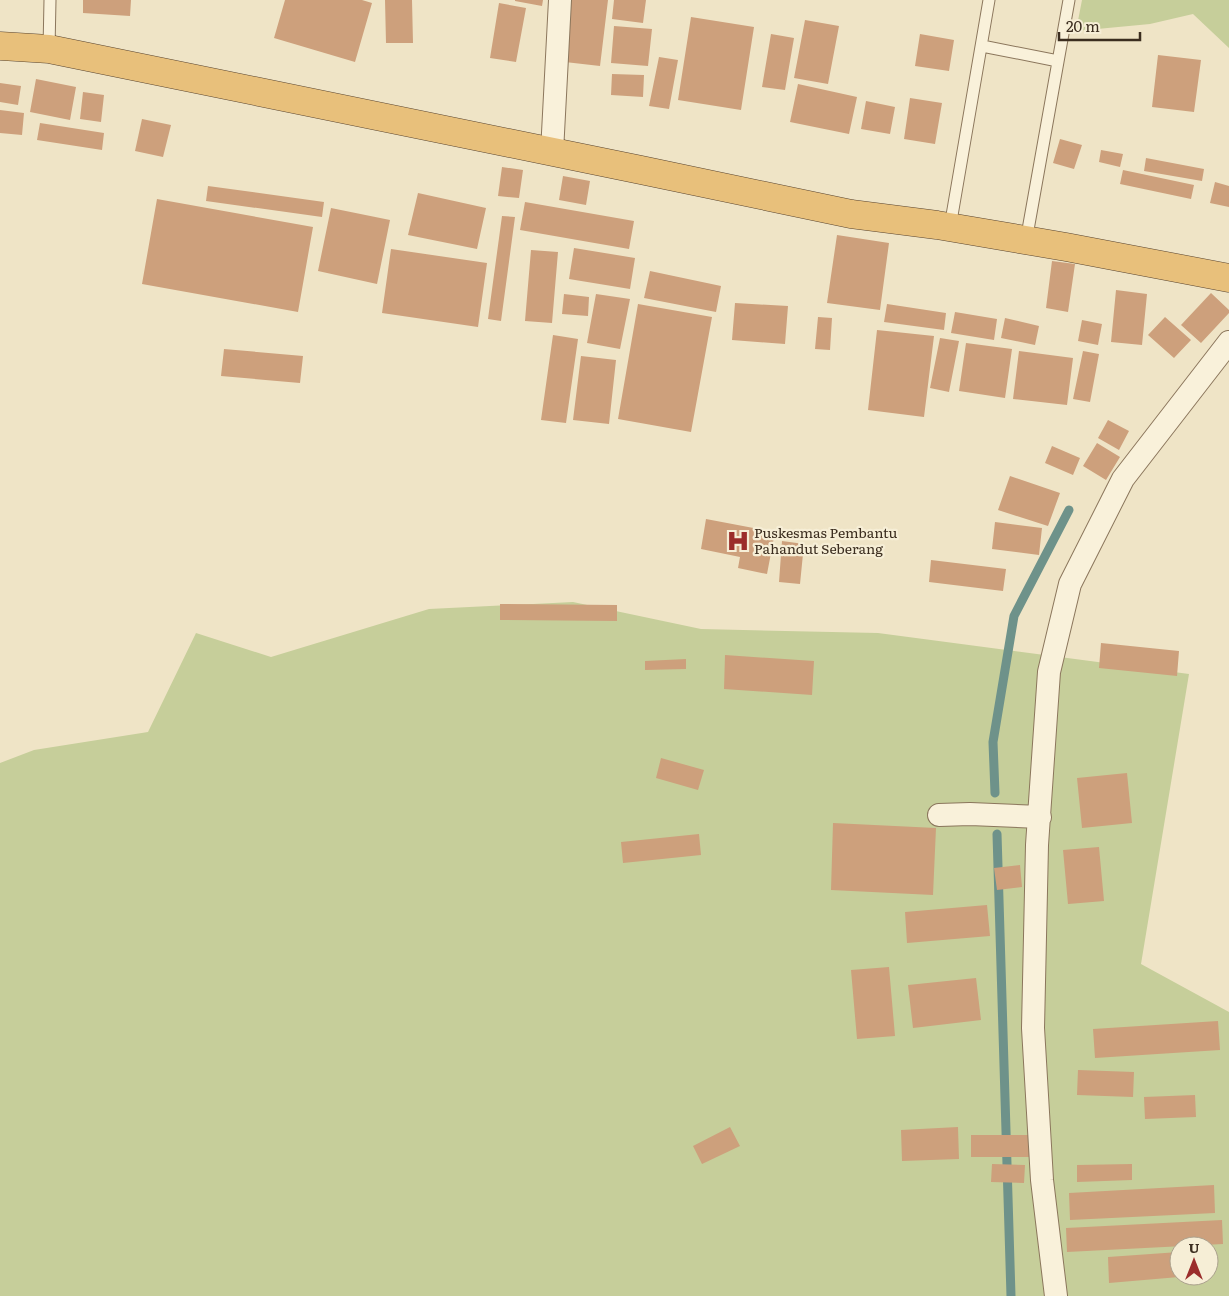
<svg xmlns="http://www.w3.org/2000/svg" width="1229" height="1296" viewBox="0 0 1229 1296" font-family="Literata,serif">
<rect width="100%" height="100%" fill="#efe4c6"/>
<path fill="#c6ce9a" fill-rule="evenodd" d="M 1082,0 L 1229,0 L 1229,48 L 1193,14 L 1150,24 L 1076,31 Z
M 573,602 L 701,629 L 878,633 L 1189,674 L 1141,964 L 1229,1012 L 1229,1296 L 0,1296 L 0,763 L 34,750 L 148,732 L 196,633 L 271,657 L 429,609 ZM 1179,1246 L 1209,1246 L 1209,1276 L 1179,1276 Z"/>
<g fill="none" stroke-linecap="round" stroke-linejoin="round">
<path stroke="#6e928a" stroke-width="9" d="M 995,793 L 993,742 L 1014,616 L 1069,510
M 997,834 L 1011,1296"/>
</g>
<path fill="#cda07c" d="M 83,0 L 131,0 L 130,16 L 83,13 Z
M 285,0 L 362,0 L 372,3 L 355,62 L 274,38 Z
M 385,0 L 412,0 L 413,43 L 386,43 Z
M 515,0 L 543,0 L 542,6 L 515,1 Z
M 571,0 L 608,0 L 600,66 L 565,62 Z
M 614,0 L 646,0 L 643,23 L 612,19 Z
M 499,3 L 526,8 L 516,62 L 490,58 Z
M 691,17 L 754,27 L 741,110 L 678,100 Z
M 805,20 L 839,26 L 828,84 L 794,78 Z
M 614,26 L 652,29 L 648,66 L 611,63 Z
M 771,34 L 794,38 L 785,90 L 762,87 Z
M 920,34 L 954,40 L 949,71 L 915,66 Z
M 1158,55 L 1201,60 L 1194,112 L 1152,107 Z
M 659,57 L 678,60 L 669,109 L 649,106 Z
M 612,74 L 644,75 L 643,97 L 611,95 Z
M 36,79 L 76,87 L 70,120 L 30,112 Z
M 0,83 L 21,86 L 18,105 L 0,102 Z
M 798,84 L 857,97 L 849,134 L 790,122 Z
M 83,92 L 104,95 L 101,122 L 80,119 Z
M 910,98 L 942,103 L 935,144 L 904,139 Z
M 866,101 L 895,107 L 890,134 L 861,129 Z
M 0,110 L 24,113 L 22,135 L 0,133 Z
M 142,119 L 171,125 L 163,157 L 135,151 Z
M 40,123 L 104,133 L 102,150 L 37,140 Z
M 1060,139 L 1082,145 L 1074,169 L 1053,163 Z
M 1101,150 L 1123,154 L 1120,167 L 1099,162 Z
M 1146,158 L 1204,169 L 1202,181 L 1144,171 Z
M 502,167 L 523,170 L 519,198 L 498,196 Z
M 1123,170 L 1194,185 L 1191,199 L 1120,184 Z
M 563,176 L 590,181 L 586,205 L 559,200 Z
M 1215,182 L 1229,186 L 1229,207 L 1210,203 Z
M 208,186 L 324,202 L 322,217 L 206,201 Z
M 418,193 L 486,208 L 477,249 L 408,235 Z
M 157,199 L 313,227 L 298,312 L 142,284 Z
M 525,202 L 634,221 L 629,249 L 520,230 Z
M 331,208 L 390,220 L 377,284 L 318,271 Z
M 502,216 L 515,217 L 501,321 L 488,319 Z
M 837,235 L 889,243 L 880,310 L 827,303 Z
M 574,248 L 635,258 L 630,289 L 569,279 Z
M 391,249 L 487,263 L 478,327 L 382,313 Z
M 531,250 L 558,252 L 552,323 L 525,321 Z
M 1052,261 L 1075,264 L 1068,312 L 1046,308 Z
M 650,271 L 721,286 L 716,312 L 644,298 Z
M 1116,290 L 1147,294 L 1142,345 L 1111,342 Z
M 1211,293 L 1229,310 L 1229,313 L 1201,343 L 1181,325 Z
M 564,294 L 589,297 L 588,316 L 562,314 Z
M 596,294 L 630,299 L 620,349 L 587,343 Z
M 735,303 L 788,306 L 785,344 L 732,340 Z
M 638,304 L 712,317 L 691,432 L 618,419 Z
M 887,304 L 946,313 L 944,330 L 884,322 Z
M 955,312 L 997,319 L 994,340 L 951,333 Z
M 818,317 L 832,318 L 830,350 L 815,349 Z
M 1165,317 L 1191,340 L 1174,358 L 1148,335 Z
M 1005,318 L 1039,326 L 1035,345 L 1001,338 Z
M 1082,320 L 1102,324 L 1098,345 L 1078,341 Z
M 877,330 L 934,336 L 924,417 L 868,410 Z
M 553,335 L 578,339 L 566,423 L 541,420 Z
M 940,338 L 959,341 L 949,392 L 930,388 Z
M 966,343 L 1012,349 L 1005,398 L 959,391 Z
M 224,349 L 303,356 L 300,383 L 221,376 Z
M 1019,351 L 1073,358 L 1067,405 L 1013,399 Z
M 1083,351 L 1099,354 L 1090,402 L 1073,399 Z
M 581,356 L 616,360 L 609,424 L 573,420 Z
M 1108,420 L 1129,431 L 1119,450 L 1098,438 Z
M 1097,443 L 1120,457 L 1106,480 L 1083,466 Z
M 1052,446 L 1080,458 L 1073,475 L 1045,463 Z
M 1010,476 L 1060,493 L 1048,526 L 998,510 Z
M 706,519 L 775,532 L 767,574 L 738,568 L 740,557 L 701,549 Z
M 995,522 L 1042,528 L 1039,555 L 992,549 Z
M 782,541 L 804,544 L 800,584 L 779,582 Z
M 931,560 L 1006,569 L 1003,591 L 929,582 Z
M 500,604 L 617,605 L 617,621 L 500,620 Z
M 1101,643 L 1179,651 L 1177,676 L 1099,668 Z
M 725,655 L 814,661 L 812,695 L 724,689 Z
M 686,659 L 686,669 L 645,670 L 645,661 Z
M 661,758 L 704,770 L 698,790 L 656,778 Z
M 1127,773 L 1132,823 L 1082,828 L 1077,778 Z
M 833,823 L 936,828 L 933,895 L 831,890 Z
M 699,834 L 701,855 L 623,863 L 621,842 Z
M 1099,847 L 1104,901 L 1068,904 L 1063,850 Z
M 1020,865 L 1022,887 L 997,890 L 994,868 Z
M 987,905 L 990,936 L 907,943 L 905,912 Z
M 889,967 L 895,1036 L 857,1039 L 851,970 Z
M 976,978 L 981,1020 L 913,1028 L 908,985 Z
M 1218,1021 L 1220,1050 L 1095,1058 L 1093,1029 Z
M 1078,1070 L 1134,1072 L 1133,1097 L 1077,1095 Z
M 1195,1095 L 1196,1117 L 1145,1119 L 1144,1097 Z
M 730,1127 L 740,1146 L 702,1164 L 693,1146 Z
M 958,1127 L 959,1159 L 902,1161 L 901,1130 Z
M 971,1135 L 1032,1135 L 1032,1157 L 971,1157 Z
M 992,1164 L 1025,1165 L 1024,1183 L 991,1182 Z
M 1132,1164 L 1132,1180 L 1077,1182 L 1077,1165 Z
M 1214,1185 L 1215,1213 L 1070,1220 L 1069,1193 Z
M 1222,1220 L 1223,1244 L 1067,1252 L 1066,1228 Z
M 1179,1252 L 1179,1277 L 1109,1283 L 1108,1257 Z"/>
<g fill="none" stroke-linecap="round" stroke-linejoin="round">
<defs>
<path id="service" d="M 982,46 L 1058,61
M 49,49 L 50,0
M 950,227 L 989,0
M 1026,241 L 1069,0"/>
<path id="minor" d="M 552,152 L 560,0
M 939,815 L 970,814 L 1040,817
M 1056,1296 L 1042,1180 L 1033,1028 L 1037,845 L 1049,672 L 1070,584 L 1123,479 L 1229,342"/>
<path id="trunk" d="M 0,46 L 49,49 L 641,170 L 851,214 L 937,225 L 1066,247 L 1229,278"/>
</defs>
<use href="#service" stroke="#8b765c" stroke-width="13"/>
<use href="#minor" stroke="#8b765c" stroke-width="24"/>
<use href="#trunk" stroke="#594430" stroke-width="29"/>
<use href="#service" stroke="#f9f1da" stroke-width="11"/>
<use href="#minor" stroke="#f9f1da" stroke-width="22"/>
<use href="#trunk" stroke="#e8c07b" stroke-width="28"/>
</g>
<defs>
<symbol id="hospital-bare" viewBox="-9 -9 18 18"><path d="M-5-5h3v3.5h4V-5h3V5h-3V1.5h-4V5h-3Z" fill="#9b2d2b" stroke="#f6eed6" stroke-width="2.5" paint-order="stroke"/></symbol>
</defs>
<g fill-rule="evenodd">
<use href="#hospital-bare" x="722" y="525" width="32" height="32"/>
</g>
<g text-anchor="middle" stroke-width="4.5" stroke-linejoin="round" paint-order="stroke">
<g font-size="14" fill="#3b2d1f" stroke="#f6eed6" text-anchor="start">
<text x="754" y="538">Puskesmas Pembantu<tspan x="754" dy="16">Pahandut Seberang</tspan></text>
</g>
</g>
<g transform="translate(1194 1261)"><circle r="24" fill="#f6eed6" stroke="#aba18d"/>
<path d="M0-4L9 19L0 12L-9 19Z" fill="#9b2d2b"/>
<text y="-8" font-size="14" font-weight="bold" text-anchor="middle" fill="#3b2d1f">U</text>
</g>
<path d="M1059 32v8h81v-8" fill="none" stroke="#3b2d1f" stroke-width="2.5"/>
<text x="1066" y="32" font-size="15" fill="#3b2d1f" stroke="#f6eed6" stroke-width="4" paint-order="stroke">20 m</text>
</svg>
